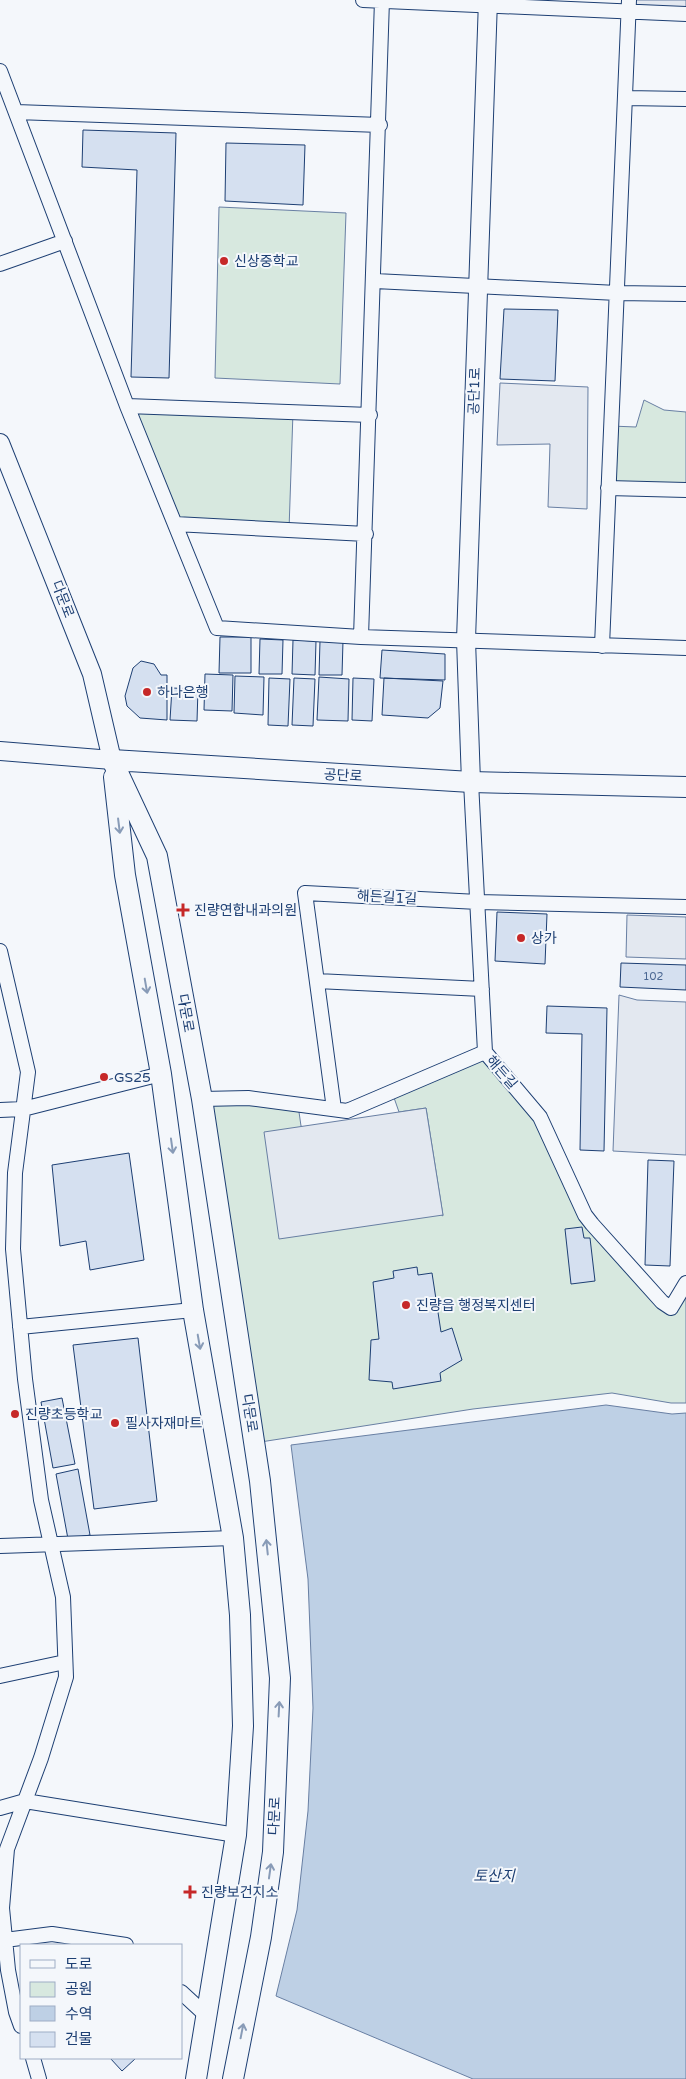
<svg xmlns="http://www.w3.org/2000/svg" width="686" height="2079" viewBox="0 0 686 2079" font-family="'Varela Round','Noto Sans KR',sans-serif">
<rect width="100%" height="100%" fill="#f4f7fb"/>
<path fill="#d7e8df" stroke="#687fa3" d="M 219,207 L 346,213 L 340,384 L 215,378 Z
M 644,400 L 664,410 L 686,412 L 686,490 L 608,488 L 611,426 L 636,427 Z
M 127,406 L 293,412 L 289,530 L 175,524 Z
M 485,1052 L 540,1117 L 585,1215 L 671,1307 L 686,1283 L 686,1403 L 671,1403 L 612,1393 L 473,1409 L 254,1443 L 202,1099 L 298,1105 L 301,1126 L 443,1216 L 426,1108 L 399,1112 L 392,1092 Z"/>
<path fill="#e3e8f0" stroke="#687fa3" d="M 629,0 L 686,0 L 686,13 L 628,12 Z
M 500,383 L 588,387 L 587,509 L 548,507 L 550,444 L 497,445 Z
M 627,915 L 686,917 L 686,959 L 626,957 Z
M 619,995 L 637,1000 L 686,1002 L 686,1155 L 613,1151 Z
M 426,1108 L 443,1215 L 279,1239 L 264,1132 Z"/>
<path fill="#bed0e5" stroke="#687fa3" d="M 606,1405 L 672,1414 L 686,1413 L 686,2079 L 473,2079 L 276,1996 L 297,1910 L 308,1811 L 313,1708 L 308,1579 L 291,1445 Z"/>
<path fill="#d5e0f0" stroke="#1d3f73" d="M 83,130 L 176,133 L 169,378 L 131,377 L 137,170 L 82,167 Z
M 226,143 L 305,145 L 303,205 L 225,201 Z
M 504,309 L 558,310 L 555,381 L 500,379 Z
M 220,637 L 251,637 L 251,673 L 219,673 Z
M 260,639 L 283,640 L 282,674 L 259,674 Z
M 293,640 L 316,641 L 315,675 L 292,674 Z
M 320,641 L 343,641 L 342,675 L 319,675 Z
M 382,650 L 445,654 L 445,680 L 380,678 Z
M 141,661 L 154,664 L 161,675 L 167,675 L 167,720 L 140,718 L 127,706 L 125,696 L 133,668 Z
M 205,674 L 233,675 L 232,711 L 204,710 Z
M 235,676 L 264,677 L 263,715 L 234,713 Z
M 319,677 L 349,679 L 348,721 L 317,720 Z
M 269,678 L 290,679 L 288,726 L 268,725 Z
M 294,678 L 315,679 L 313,726 L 292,725 Z
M 353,678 L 374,679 L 372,721 L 352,720 Z
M 384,678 L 443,681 L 440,708 L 428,718 L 382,715 Z
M 172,688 L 198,689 L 197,721 L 170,720 Z
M 497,912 L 547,914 L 545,964 L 495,961 Z
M 621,963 L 686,965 L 686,990 L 620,987 Z
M 547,1006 L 607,1008 L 604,1151 L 580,1150 L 582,1034 L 546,1033 Z
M 129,1153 L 144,1260 L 90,1270 L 86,1241 L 60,1246 L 52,1165 Z
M 648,1160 L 674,1161 L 670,1266 L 645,1265 Z
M 582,1227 L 584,1238 L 590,1238 L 595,1281 L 571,1284 L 565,1229 Z
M 417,1267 L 418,1275 L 432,1273 L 441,1332 L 452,1328 L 462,1360 L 440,1373 L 441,1381 L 393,1389 L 392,1382 L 369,1380 L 371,1340 L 379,1339 L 373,1282 L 394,1278 L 393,1271 Z
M 138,1338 L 157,1501 L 94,1509 L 73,1345 Z
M 62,1398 L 75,1464 L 53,1468 L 41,1402 Z
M 78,1469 L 90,1535 L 68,1539 L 56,1474 Z
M 110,2058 L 136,2058 L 122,2071 Z"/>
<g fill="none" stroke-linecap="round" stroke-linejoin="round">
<defs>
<path id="minor" d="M 363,0 L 686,14
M 0,71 L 127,406 L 217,628 L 361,637 L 382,0
M 626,98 L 686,99
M 16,112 L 380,125
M 0,264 L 65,241
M 375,281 L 617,293 L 686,294
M 127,406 L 370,415
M 608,488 L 686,490
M 175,524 L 366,534
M 361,637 L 686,648
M 602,646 L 629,0
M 471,782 L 485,1052
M 0,951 L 28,1072 L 15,1173 L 13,1249 L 25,1379 L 41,1500 L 63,1597 L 66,1677 L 41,1758 L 7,1849 L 2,1908 L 8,1970 L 16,2012 L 21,2026
M 317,981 L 482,989
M 485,1052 L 540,1117 L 585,1215 L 592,1224 L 662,1302 L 671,1308 L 686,1283
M 202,1099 L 248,1098 L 347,1111 L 485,1052
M 334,1109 L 305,893 L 478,902 L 686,907
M 0,1110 L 23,1109 L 161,1074
M 20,1327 L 193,1310
M 0,1546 L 233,1538
M 0,1676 L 65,1662
M 0,1808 L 25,1801 L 236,1835
M 5,1940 L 52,1934 L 126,1945
M 181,1992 L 207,2016
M 33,2058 L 39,2079"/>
<path id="tertiary" d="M 0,443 L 92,674 L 112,760 L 0,751
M 471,782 L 466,640 L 488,0"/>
<path id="secondary" d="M 112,760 L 157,856 L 202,1099 L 260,1481 L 280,1678 L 273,1852 L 261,1937 L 233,2079
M 112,760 L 471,782 L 686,787
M 114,777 L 125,875 L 161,1074 L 193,1310 L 233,1538 L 240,1615 L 243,1726 L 236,1835 L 196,2079"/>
</defs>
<use href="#minor" stroke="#1d3f73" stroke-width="16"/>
<use href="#tertiary" stroke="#1d3f73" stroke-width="20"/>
<use href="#secondary" stroke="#1d3f73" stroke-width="22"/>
<use href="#minor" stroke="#f4f7fb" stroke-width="14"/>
<use href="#tertiary" stroke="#f4f7fb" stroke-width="18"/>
<use href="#secondary" stroke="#f4f7fb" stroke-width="20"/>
</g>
<defs><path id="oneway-shaft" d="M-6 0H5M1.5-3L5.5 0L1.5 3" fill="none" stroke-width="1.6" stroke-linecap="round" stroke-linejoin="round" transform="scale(1.25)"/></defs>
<g stroke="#889bb7">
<use href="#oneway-shaft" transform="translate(119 826) rotate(83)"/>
<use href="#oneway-shaft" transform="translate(146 986) rotate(80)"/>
<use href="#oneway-shaft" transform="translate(172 1146) rotate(82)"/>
<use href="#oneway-shaft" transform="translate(199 1342) rotate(80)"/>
<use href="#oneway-shaft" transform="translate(267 1547) rotate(-96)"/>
<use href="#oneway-shaft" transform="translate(279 1709) rotate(-87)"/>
<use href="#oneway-shaft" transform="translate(270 1871) rotate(-82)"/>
<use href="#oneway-shaft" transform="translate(242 2031) rotate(-79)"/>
</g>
<g fill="#c62828" stroke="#f4f7fb" stroke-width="2">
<circle cx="224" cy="261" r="5"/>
<circle cx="147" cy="692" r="5"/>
<path d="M180.5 902.5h5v5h5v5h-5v5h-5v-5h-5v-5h5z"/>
<circle cx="521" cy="938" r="5"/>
<circle cx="104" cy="1077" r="5"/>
<circle cx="406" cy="1305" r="5"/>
<circle cx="15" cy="1414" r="5"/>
<circle cx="115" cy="1423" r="5"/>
<path d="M187.5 1884.5h5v5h5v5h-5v5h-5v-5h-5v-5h5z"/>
</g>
<g text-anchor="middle" stroke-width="4" stroke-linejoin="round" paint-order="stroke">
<g font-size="11" fill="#4b6792">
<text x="653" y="980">102</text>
</g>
<g font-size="14" fill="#1d3f73" stroke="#f4f7fb" text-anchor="start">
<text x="234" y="266">신상중학교</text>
<text x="157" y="697">하나은행</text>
<text x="194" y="915">진량연합내과의원</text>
<text x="531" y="943">상가</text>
<text x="114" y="1082">GS25</text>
<text x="416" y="1310">진량읍 행정복지센터</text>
<text x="25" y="1419">진량초등학교</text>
<text x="125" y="1428">필사자재마트</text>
<text x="201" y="1897">진량보건지소</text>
</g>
<g font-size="14" fill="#1d3f73" stroke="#f4f7fb">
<text transform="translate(474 391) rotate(-88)" y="5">공단1로</text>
<text transform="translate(63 599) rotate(69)" y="5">다문로</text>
<text transform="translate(343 775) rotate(3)" y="5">공단로</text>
<text transform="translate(387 897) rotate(3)" y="5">해든길1길</text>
<text transform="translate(186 1013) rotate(80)" y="5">다문로</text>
<text transform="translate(502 1072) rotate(49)" y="5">해든길</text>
<text transform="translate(250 1413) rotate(81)" y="5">다문로</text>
<text transform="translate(274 1816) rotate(-87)" y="5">다문로</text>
</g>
<g font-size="15" font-style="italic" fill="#1d3f73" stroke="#f4f7fb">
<text x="494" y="1881">토산지</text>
</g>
</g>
<rect x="20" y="1944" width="162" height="115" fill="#f4f7fb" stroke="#9eadc5"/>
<rect x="30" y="1960" width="25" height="8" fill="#f4f7fb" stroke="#9eadc5"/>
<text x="65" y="1969" font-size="15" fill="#1d3f73">도로</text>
<rect x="30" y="1982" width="25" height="15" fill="#d7e8df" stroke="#9eadc5"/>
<text x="65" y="1994" font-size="15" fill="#1d3f73">공원</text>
<rect x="30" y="2006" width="25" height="15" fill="#bed0e5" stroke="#9eadc5"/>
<text x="65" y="2019" font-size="15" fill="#1d3f73">수역</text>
<rect x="30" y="2032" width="25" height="15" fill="#d5e0f0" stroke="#9eadc5"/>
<text x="65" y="2044" font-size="15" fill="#1d3f73">건물</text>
</svg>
